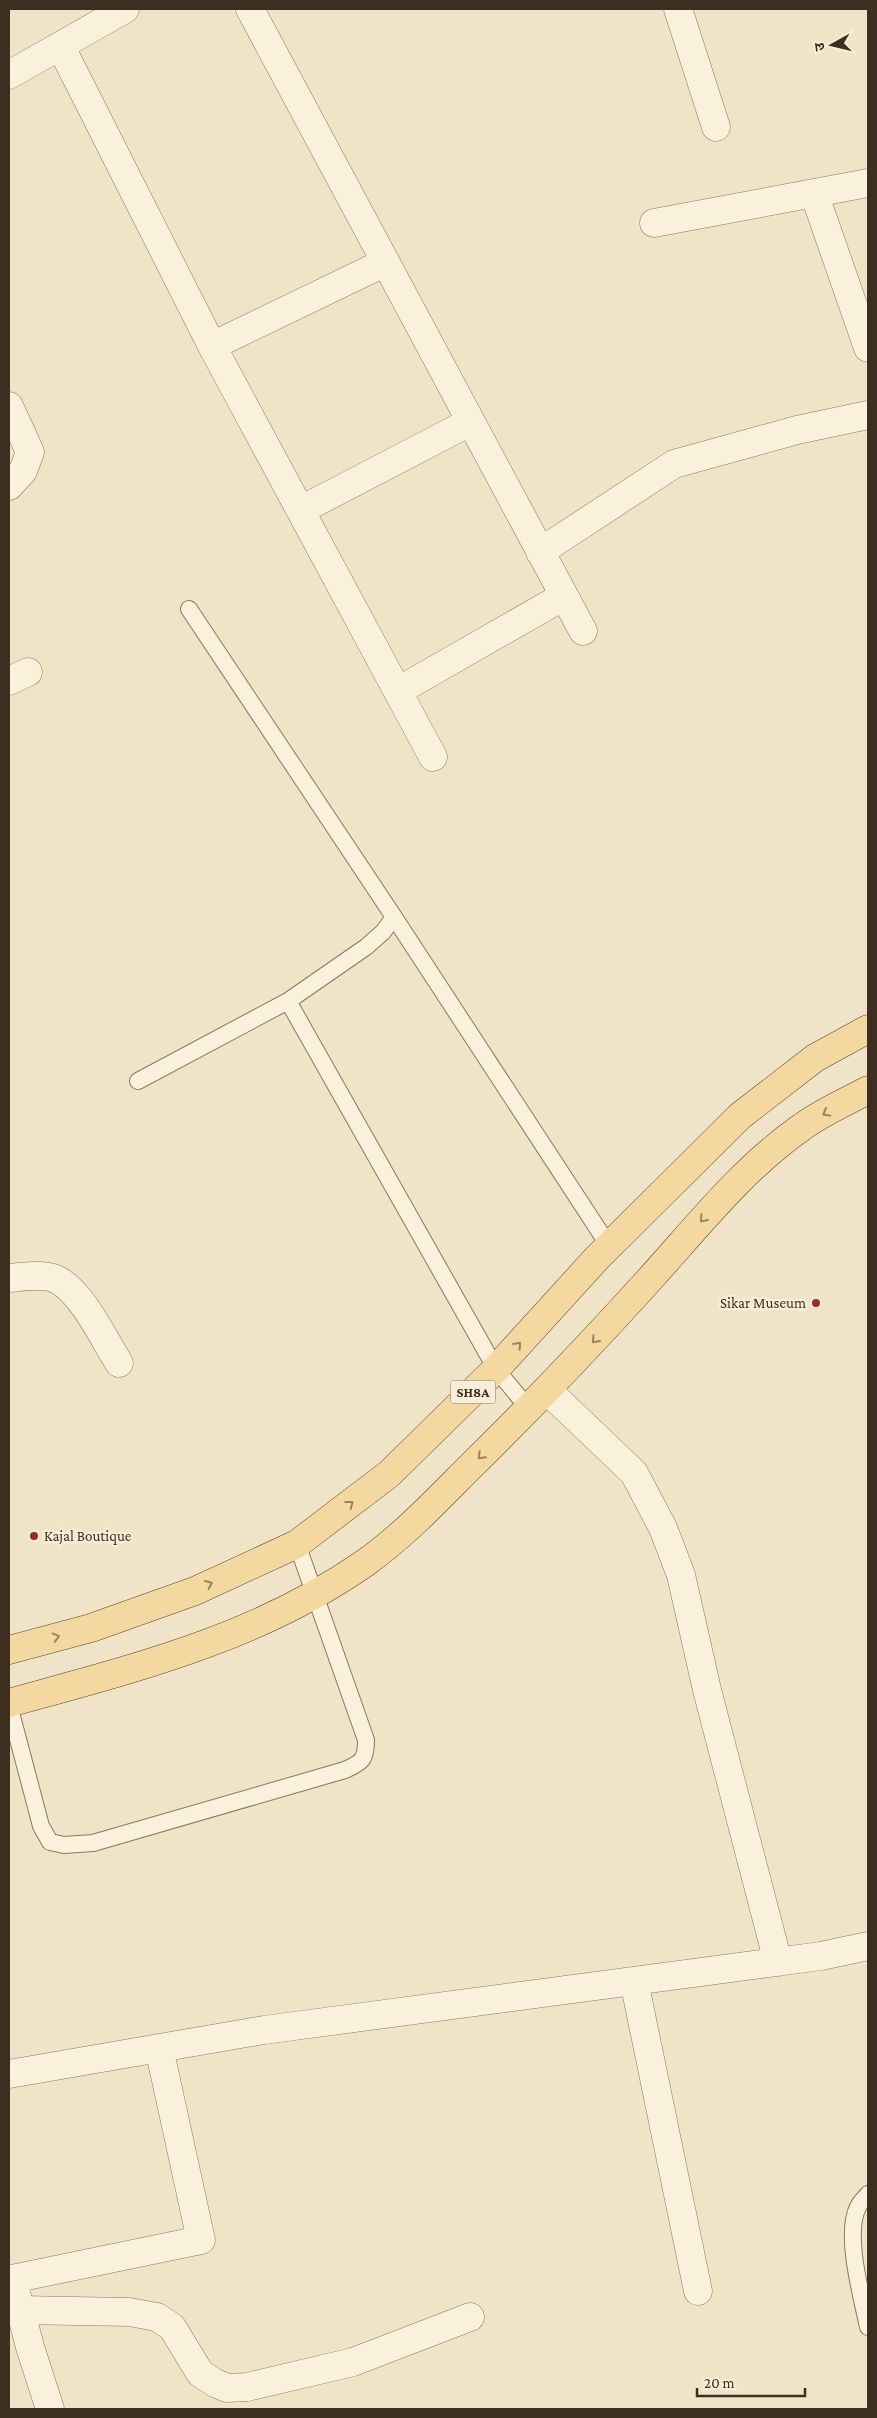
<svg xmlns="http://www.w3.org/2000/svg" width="877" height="2418" viewBox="0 0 877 2418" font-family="'Crimson Pro','Noto Sans Devanagari',serif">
<rect width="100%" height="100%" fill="#f0e4c8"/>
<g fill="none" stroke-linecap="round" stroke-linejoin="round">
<defs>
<path id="service" d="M 394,917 L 609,1246
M 288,1001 L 496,1369 L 529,1409
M 138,1081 L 288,1001 L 366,947 L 383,932 L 394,917 L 189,609
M 9,1705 L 41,1826 L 50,1842 L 64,1845 L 93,1843 L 345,1770 C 363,1762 366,1759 366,1740 L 297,1544
M 868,2194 C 865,2198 860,2202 858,2207 C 844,2234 862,2298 868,2327"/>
<path id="minor" d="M 250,9 L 583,631
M 678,9 L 716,127
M 61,47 L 212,346 L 433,757
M 9,75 L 125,9
M 814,193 L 868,348
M 654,223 L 868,183
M 212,346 L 384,263
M 9,406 L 30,452 L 23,471 L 9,486
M 301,510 L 470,422
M 540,552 L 674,464 L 797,430 L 868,415
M 9,681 L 28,672
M 398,691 L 564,596
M 9,1278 C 23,1277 46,1273 58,1280 C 84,1295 103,1338 119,1363
M 547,1390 L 634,1473 L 663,1528 L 681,1575 L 707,1690 L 778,1962
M 634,1981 L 698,2291
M 9,2074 L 264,2030 L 821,1956 L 868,1946
M 12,2279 L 201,2240 L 159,2048
M 16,2293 L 30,2347 L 50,2409
M 20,2310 L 129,2312 L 157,2317 L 172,2327 L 200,2373 L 215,2383 L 227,2388 L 247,2387 L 353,2362 L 470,2317"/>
<path id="primary" d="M 9,1650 L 91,1628 L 195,1591 L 297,1544 L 389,1474 L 496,1369 L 597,1258 L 740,1116 L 815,1058 L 868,1029
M 9,1703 C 135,1668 256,1639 365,1563 C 403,1536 436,1501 469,1468 C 531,1407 591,1344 649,1280 C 697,1227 743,1168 802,1127 C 822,1112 846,1102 868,1090"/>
</defs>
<use href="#service" stroke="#8d765c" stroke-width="18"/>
<use href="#minor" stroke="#8d765c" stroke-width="29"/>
<use href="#primary" stroke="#5b4430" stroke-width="29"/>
<use href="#service" stroke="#faf1dc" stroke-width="16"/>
<use href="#minor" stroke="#faf1dc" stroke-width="28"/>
<use href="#primary" stroke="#f3d9a0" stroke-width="28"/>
</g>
<defs><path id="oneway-chevron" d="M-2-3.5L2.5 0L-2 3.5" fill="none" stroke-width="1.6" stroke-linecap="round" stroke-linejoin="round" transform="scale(1.25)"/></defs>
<g stroke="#988460">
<use href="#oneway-chevron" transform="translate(826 1113) rotate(151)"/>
<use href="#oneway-chevron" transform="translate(703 1219) rotate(131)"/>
<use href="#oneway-chevron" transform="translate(595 1340) rotate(132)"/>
<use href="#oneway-chevron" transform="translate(518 1345) rotate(-48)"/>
<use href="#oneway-chevron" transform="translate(481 1456) rotate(135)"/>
<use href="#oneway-chevron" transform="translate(350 1504) rotate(-37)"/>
<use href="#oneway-chevron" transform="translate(209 1584) rotate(-25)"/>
<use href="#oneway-chevron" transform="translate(56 1637) rotate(-15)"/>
</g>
<g fill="#9e2a2b" stroke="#f7eed8" stroke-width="2">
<circle cx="816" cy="1303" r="5"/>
<circle cx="34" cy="1536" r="5"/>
</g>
<g text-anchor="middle" stroke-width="4.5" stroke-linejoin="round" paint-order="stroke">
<rect fill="#f7eed8" stroke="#756857" stroke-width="1" x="450.5" y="1380.5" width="45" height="23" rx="4"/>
<g font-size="14" font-weight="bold" fill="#3d2e20">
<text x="473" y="1397">SH8A</text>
</g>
<g font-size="15" fill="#3d2e20" stroke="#f7eed8" text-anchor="end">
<text x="806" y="1308">Sikar Museum</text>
<text x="44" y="1541" text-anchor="start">Kajal Boutique</text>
</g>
</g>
<rect width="877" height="2418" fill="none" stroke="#3d2e20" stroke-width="20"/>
<g transform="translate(832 45) rotate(262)" stroke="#f7eed8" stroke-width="4" paint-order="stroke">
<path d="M0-4L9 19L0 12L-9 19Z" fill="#3d2e20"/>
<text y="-8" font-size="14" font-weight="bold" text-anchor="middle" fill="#3d2e20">उ</text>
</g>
<path d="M697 2388v8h108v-8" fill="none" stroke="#3d2e20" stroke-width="2.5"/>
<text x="704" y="2388" font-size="15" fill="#3d2e20" stroke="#f7eed8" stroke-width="4" paint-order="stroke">20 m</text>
</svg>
